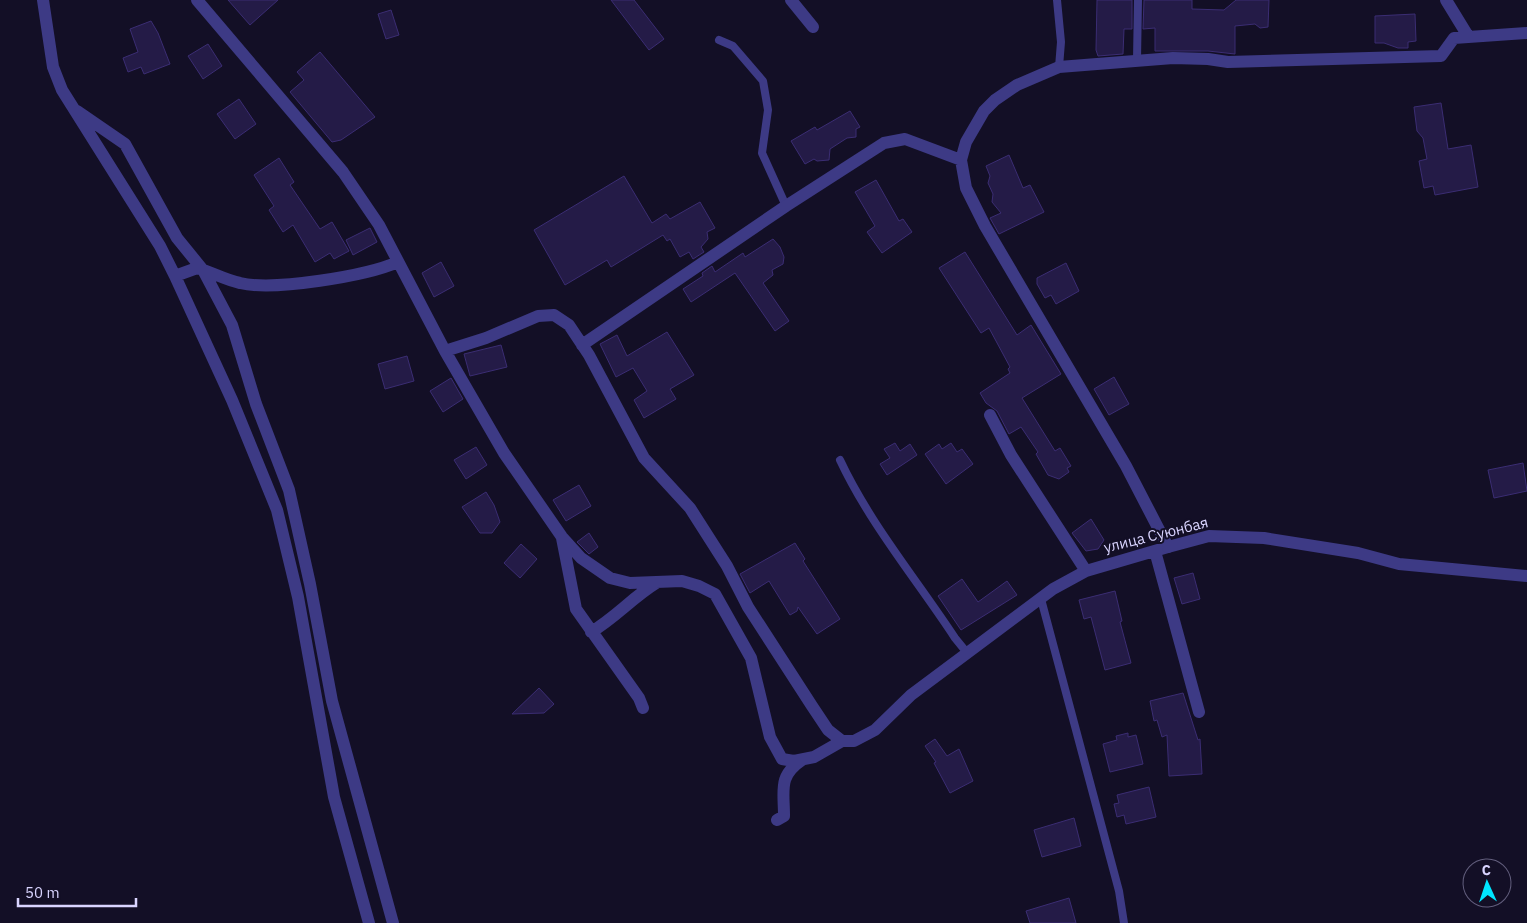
<svg xmlns="http://www.w3.org/2000/svg" width="1527" height="923" viewBox="0 0 1527 923" font-family="'IBM Plex Sans',sans-serif">
<rect width="100%" height="100%" fill="#130f26"/>
<path fill="#241b47" stroke="#3b2d73" d="M 228,0 L 278,0 L 250,25 Z
M 611,0 L 634,0 L 664,39 L 649,50 Z
M 1097,0 L 1132,0 L 1132,29 L 1124,29 L 1123,54 L 1098,56 L 1096,50 Z
M 1144,0 L 1192,0 L 1192,9 L 1224,10 L 1236,0 L 1269,0 L 1268,27 L 1260,28 L 1255,24 L 1235,26 L 1235,54 L 1208,51 L 1155,51 L 1155,28 L 1143,29 Z
M 391,10 L 399,35 L 386,39 L 378,14 Z
M 1415,14 L 1416,41 L 1408,42 L 1408,48 L 1398,48 L 1384,43 L 1375,43 L 1375,16 Z
M 151,21 L 158,33 L 170,64 L 144,74 L 141,67 L 128,72 L 123,58 L 138,52 L 130,29 Z
M 208,44 L 222,66 L 203,79 L 188,56 Z
M 320,52 L 375,117 L 341,140 L 332,142 L 290,92 L 304,80 L 297,72 Z
M 239,99 L 256,124 L 235,139 L 217,114 Z
M 1441,103 L 1448,149 L 1471,145 L 1478,187 L 1435,195 L 1433,186 L 1424,188 L 1419,161 L 1427,159 L 1423,138 L 1417,131 L 1414,107 Z
M 850,111 L 860,127 L 856,129 L 856,137 L 847,138 L 830,149 L 829,160 L 817,161 L 814,159 L 805,164 L 791,141 L 815,127 L 817,130 Z
M 1009,155 L 1023,188 L 1030,185 L 1044,212 L 999,234 L 990,218 L 1001,213 L 992,202 L 993,194 L 988,183 L 990,176 L 986,166 Z
M 279,158 L 294,182 L 290,185 L 320,229 L 332,222 L 349,251 L 334,259 L 330,253 L 315,262 L 293,225 L 283,232 L 269,210 L 274,206 L 254,175 Z
M 624,176 L 652,223 L 666,214 L 670,219 L 700,202 L 715,228 L 707,232 L 708,239 L 701,247 L 704,252 L 693,259 L 689,252 L 680,257 L 670,239 L 667,241 L 663,235 L 611,267 L 607,260 L 565,285 L 534,230 Z
M 876,180 L 899,221 L 903,219 L 912,232 L 882,253 L 867,232 L 875,226 L 855,192 Z
M 370,228 L 377,242 L 353,255 L 346,240 Z
M 773,239 L 780,247 L 784,257 L 783,264 L 772,270 L 773,275 L 763,283 L 789,321 L 775,331 L 735,273 L 691,302 L 683,289 L 703,276 L 702,273 L 712,266 L 715,272 L 743,253 L 745,257 Z
M 965,252 L 1017,335 L 1031,325 L 1061,374 L 1022,398 L 1055,451 L 1060,448 L 1071,466 L 1067,468 L 1069,472 L 1059,479 L 1048,475 L 1036,454 L 1038,452 L 1021,427 L 1009,434 L 997,411 L 986,403 L 980,393 L 1010,373 L 1008,369 L 1010,367 L 989,328 L 981,333 L 939,268 Z
M 441,262 L 454,286 L 434,297 L 422,273 Z
M 1066,263 L 1079,291 L 1056,304 L 1051,295 L 1045,298 L 1037,284 L 1037,278 Z
M 667,332 L 694,375 L 670,389 L 676,399 L 644,418 L 634,400 L 647,391 L 633,368 L 616,377 L 600,344 L 617,335 L 627,356 Z
M 501,345 L 507,367 L 470,376 L 464,354 Z
M 407,356 L 414,381 L 385,389 L 378,364 Z
M 1114,377 L 1129,404 L 1109,415 L 1094,389 Z
M 451,378 L 463,399 L 443,412 L 430,391 Z
M 895,443 L 900,451 L 910,444 L 917,455 L 887,475 L 880,464 L 890,458 L 884,449 Z
M 951,443 L 957,452 L 962,449 L 973,464 L 946,484 L 925,454 L 939,444 L 942,449 Z
M 476,447 L 487,465 L 466,479 L 454,460 Z
M 1523,463 L 1527,491 L 1494,498 L 1488,470 Z
M 579,485 L 591,506 L 566,521 L 553,500 Z
M 486,492 L 494,505 L 500,522 L 492,533 L 480,533 L 462,507 Z
M 1091,519 L 1104,540 L 1098,549 L 1086,551 L 1072,533 Z
M 589,533 L 598,547 L 589,554 L 577,542 Z
M 795,543 L 805,559 L 803,561 L 840,619 L 817,634 L 798,607 L 797,611 L 790,615 L 769,581 L 750,593 L 740,574 Z
M 521,544 L 537,559 L 520,578 L 504,563 Z
M 1193,573 L 1200,599 L 1182,604 L 1174,578 Z
M 962,579 L 978,602 L 1007,581 L 1017,595 L 961,630 L 938,596 Z
M 1115,591 L 1122,621 L 1120,622 L 1131,663 L 1105,670 L 1091,617 L 1084,619 L 1079,600 Z
M 539,688 L 554,704 L 544,713 L 512,714 Z
M 1183,693 L 1198,740 L 1200,739 L 1202,774 L 1169,776 L 1167,735 L 1162,737 L 1157,720 L 1154,721 L 1150,701 Z
M 1128,733 L 1128,737 L 1136,735 L 1143,764 L 1110,772 L 1103,744 L 1117,740 L 1116,736 Z
M 935,739 L 947,756 L 959,749 L 973,781 L 950,793 L 934,763 L 936,762 L 925,746 Z
M 1149,787 L 1156,817 L 1126,824 L 1124,815 L 1117,817 L 1114,804 L 1119,803 L 1117,795 Z
M 1074,818 L 1081,846 L 1042,857 L 1034,830 Z
M 1069,898 L 1076,923 L 1030,923 L 1026,911 Z"/>
<g fill="none" stroke-linecap="round" stroke-linejoin="round">
<path stroke="#3d3a85" stroke-width="8" d="M 1057,0 L 1061,42 L 1059,67
M 719,40 L 733,46 L 763,81 L 768,110 L 762,153 L 786,206
M 1137,60 L 1138,0
M 840,460 C 870,524 917,580 955,638 L 968,654
M 1041,599 L 1119,891 L 1124,923"/>
<path stroke="#3d3a85" stroke-width="12" d="M 43,0 L 53,67 L 62,90 L 160,246 L 175,276 L 232,400 L 277,510 L 298,597 L 334,797 L 369,923
M 197,0 L 343,172 L 379,225 L 445,351 L 486,338 L 538,316 L 554,315 L 569,325 L 589,355 L 644,458 L 690,508 L 727,566 L 748,607 L 812,706 L 828,730 L 842,741
M 791,0 L 813,27
M 1446,0 L 1468,36
M 77,111 L 125,144 L 177,238 L 203,270 L 232,325 L 256,404 L 289,490 L 310,584 L 332,701 L 393,923
M 175,276 L 197,268 C 212,272 225,280 240,283 C 274,291 366,276 398,262
M 582,345 L 786,206 L 884,143 L 905,139 L 961,160
M 445,351 L 504,453 L 562,537 L 581,558 L 610,578 L 630,583 L 682,581 L 699,586 L 715,594 L 751,658 L 770,737 L 782,759 L 794,761 L 814,757 L 842,741 L 854,741 L 875,730 L 911,695 L 1053,589 L 1086,571 L 1168,547 L 1126,466 L 985,226 L 966,188 L 961,160 L 966,142 L 984,111 L 995,100 L 1017,85 L 1059,67 L 1173,58 L 1208,59 L 1228,62 L 1441,56 L 1454,38 L 1527,33
M 990,415 L 1011,455 L 1086,571
M 562,538 L 576,609 L 639,698 L 643,708
M 1155,551 L 1199,712
M 591,632 C 615,618 633,597 656,583
M 777,820 L 784,816 C 784,790 778,776 802,760"/>
<path stroke="#3d3a85" stroke-width="12" d="M 1168,547 L 1209,536 L 1264,538 L 1358,553 L 1399,564 L 1527,576"/>
</g>
<g text-anchor="middle" stroke-width="4" stroke-linejoin="round" paint-order="stroke">
<g font-size="15" fill="#d9d4ff" stroke="#130f26">
<text transform="translate(1156 535) rotate(-14)" y="5">улица Суюнбая</text>
</g>
</g>
<g transform="translate(1487 883) rotate(357)"><circle r="24" fill="#130f26" stroke="#625e7d"/>
<path d="M0-4L9 19L0 12L-9 19Z" fill="#00e5ff"/>
<text y="-8" font-size="14" font-weight="bold" text-anchor="middle" fill="#d9d4ff">С</text>
</g>
<path d="M18 898v8h118v-8" fill="none" stroke="#d9d4ff" stroke-width="2.5"/>
<text x="25" y="898" font-size="15" fill="#d9d4ff" stroke="#130f26" stroke-width="4" paint-order="stroke">50 m</text>
</svg>
